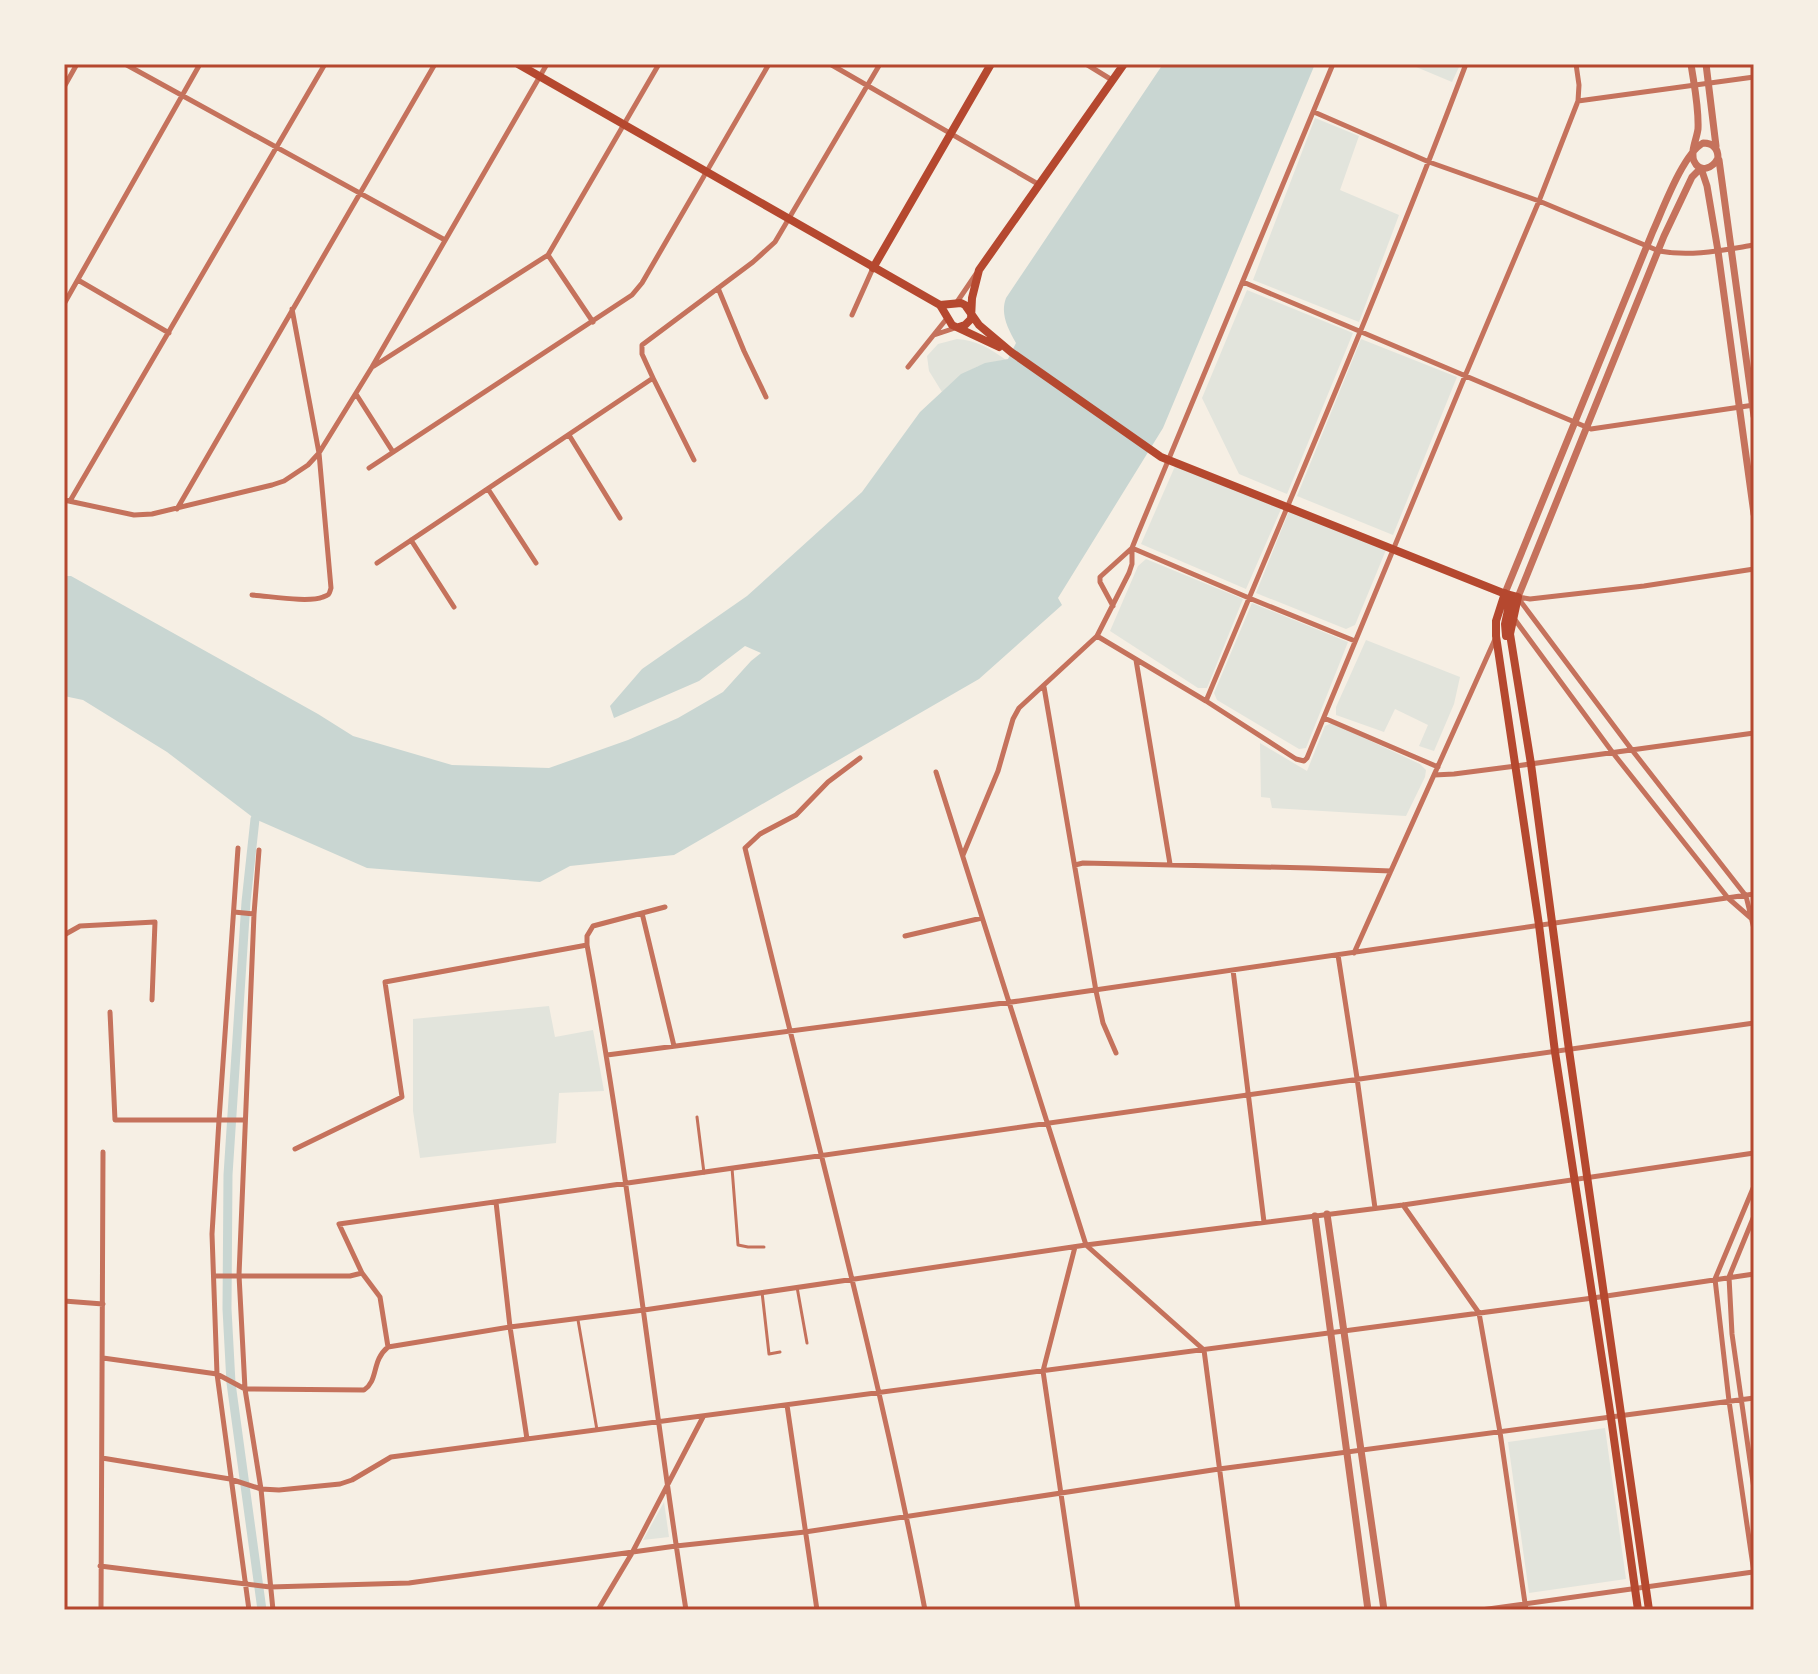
<svg xmlns="http://www.w3.org/2000/svg" width="1818" height="1674" viewBox="0 0 1818 1674" font-family="'IBM Plex Sans',sans-serif">
<rect width="100%" height="100%" fill="#f6efe4"/>
<path fill="#e2e4dc" d="M 1409,64 L 1451,64 L 1459,67 L 1452,82 Z
M 1315,118 L 1359,136 L 1340,190 L 1399,215 L 1359,322 L 1253,280 Z
M 1247,290 L 1353,333 L 1287,494 L 1239,474 L 1202,398 Z
M 957,339 C 976,340 991,349 1006,360 C 976,364 964,371 942,392 L 929,371 L 927,356 L 938,344 Z
M 1361,339 L 1457,377 L 1393,535 L 1297,496 Z
M 1176,464 L 1281,509 L 1246,589 L 1141,544 Z
M 1289,511 L 1386,550 L 1355,625 L 1346,629 L 1256,593 Z
M 1146,559 L 1243,599 L 1207,688 L 1198,688 L 1110,631 L 1138,566 Z
M 1252,603 L 1348,642 L 1306,748 L 1299,749 L 1217,700 L 1214,693 Z
M 1366,640 L 1460,677 L 1454,704 L 1434,751 L 1419,746 L 1428,725 L 1395,709 L 1384,732 L 1336,715 L 1336,707 Z
M 1332,723 L 1420,764 L 1426,770 L 1425,777 L 1406,816 L 1272,808 L 1270,798 L 1261,797 L 1260,743 L 1307,771 L 1325,726 Z
M 549,1006 L 555,1037 L 593,1030 L 604,1091 L 559,1093 L 556,1143 L 420,1158 L 413,1111 L 413,1019 Z
M 1605,1428 L 1626,1579 L 1529,1593 L 1508,1442 Z
M 664,1502 L 669,1537 L 643,1540 Z"/>
<path fill="#c9d6d2" d="M 1163,64 L 1315,64 L 1163,428 L 1058,598 L 1062,605 L 979,679 L 674,855 L 570,866 L 540,882 L 367,868 L 255,819 L 167,752 L 83,700 L 64,696 L 64,576 L 71,576 L 318,714 L 353,736 L 452,765 L 549,768 L 628,740 L 678,718 L 723,692 L 751,661 L 761,653 L 745,646 L 699,681 L 614,718 L 610,706 L 642,669 L 747,596 L 862,492 L 920,412 L 961,374 L 985,363 L 1008,359 L 1016,343 C 1008,329 1000,314 1006,298 Z"/>
<g fill="none" stroke-linecap="round" stroke-linejoin="round">
<path stroke="#c9d6d2" stroke-width="9" d="M 255,819 L 246,902 L 228,1175 L 227,1309 L 231,1383 L 262,1610"/>
<path stroke="#c5725c" stroke-width="3" d="M 697,1117 L 704,1173
M 732,1168 L 738,1245 L 748,1247 L 764,1247
M 797,1287 L 807,1343
M 762,1292 L 769,1354 L 780,1352
M 578,1320 L 597,1430"/>
<path stroke="#c5725c" stroke-width="5" d="M 125,64 L 445,240
M 830,64 L 1038,184
M 1086,64 L 1112,80
M 64,87 L 77,64
M 1578,101 L 1754,77
M 1314,112 L 1429,162 L 1539,201 L 1659,251 C 1691,257 1723,250 1754,245
M 548,255 L 593,322
M 78,280 L 169,333
M 1243,282 L 1591,429 L 1754,405
M 718,288 L 744,351 L 766,397
M 957,302 L 976,274
M 64,304 L 200,64
M 852,315 L 873,268
M 934,335 L 955,328
M 374,366 L 548,255 L 659,64
M 908,367 L 948,317
M 653,378 L 694,460
M 356,394 L 393,452
M 569,435 L 620,518
M 369,468 L 632,295 L 642,283 L 769,64
M 488,489 L 536,563
M 64,500 L 134,515 L 152,514 L 272,485 L 284,481 L 308,465 L 319,453 L 372,367 L 547,64
M 70,501 L 325,64
M 177,509 L 435,64
M 411,540 L 454,607
M 1132,548 L 1249,598 L 1355,641
M 377,563 L 653,378 L 642,354 L 642,345 L 753,262 L 775,242 L 880,64
M 252,595 C 269,596 308,603 323,597 C 330,595 329,594 331,588 L 319,453 L 292,309
M 1518,597 L 1530,599 L 1644,586 L 1754,569
M 1518,598 L 1632,750 L 1746,896 L 1754,929
M 1113,606 L 1100,582 L 1100,577 L 1132,548
M 1513,617 L 1613,753 L 1728,898 L 1752,919
M 1097,636 L 1206,701 L 1296,759 L 1304,761 L 1307,758 L 1465,376 L 1539,201 L 1578,101 L 1579,85 L 1576,64
M 1136,660 L 1170,864
M 1044,687 L 1096,991 L 1103,1023 L 1116,1053
M 1206,701 C 1294,490 1385,279 1466,64
M 1324,718 L 1438,767
M 860,758 L 828,782 L 796,815 L 760,834 L 745,848 C 806,1102 876,1354 925,1610
M 936,772 L 1086,1245 L 1204,1350 L 1238,1610
M 1434,775 L 1454,774 L 1516,766 L 1754,733
M 238,848 L 219,1120 L 212,1234 L 217,1374 L 249,1610
M 259,850 L 254,914 L 239,1275 L 245,1389 L 261,1489 L 273,1610
M 963,855 L 998,771 L 1013,719 L 1019,708 L 1097,636 L 1129,573 L 1132,564 L 1132,548 L 1138,533 L 1333,64
M 1075,865 L 1083,863 L 1310,868 L 1391,871
M 234,912 L 254,914
M 642,913 L 674,1046
M 64,935 L 80,926 L 155,922 L 152,1000
M 905,936 L 982,918
M 587,945 C 628,1165 651,1388 686,1610
M 1354,953 L 1496,637
M 1338,955 L 1357,1078 L 1375,1208
M 1233,970 L 1264,1222
M 110,1012 L 115,1120 L 245,1120
M 607,1055 L 1019,1001 L 1754,894
M 295,1149 L 402,1097 L 385,982 L 587,945 L 587,936 L 593,926 L 665,907
M 1754,1186 L 1715,1279 L 1729,1401 L 1754,1573
M 496,1202 L 510,1327 L 527,1439
M 1403,1205 L 1479,1313 L 1500,1432 L 1526,1610
M 1754,1216 L 1729,1277 L 1732,1334 L 1754,1489
M 1075,1247 L 1043,1371 L 1078,1610
M 214,1276 L 350,1276 L 362,1273
M 64,1301 L 103,1304
M 388,1347 L 510,1327 L 644,1310 L 1086,1245 L 1403,1205 L 1754,1153
M 103,1358 L 217,1374 L 245,1389 L 364,1390 C 379,1380 371,1361 388,1347 L 380,1297 L 362,1273 L 339,1224 L 1754,1023
M 787,1405 L 817,1610
M 102,1458 L 230,1479 L 261,1489 L 279,1490 L 340,1484 L 352,1480 L 391,1457 L 1593,1298 L 1754,1274
M 100,1566 L 270,1587 L 409,1583 L 676,1546 L 805,1532 L 1219,1469 L 1754,1398
M 101,1610 L 103,1152
M 598,1610 L 632,1553 L 703,1417
M 1481,1610 L 1753,1572"/>
<path stroke="#c5725c" stroke-width="7" d="M 1706,64 L 1716,146
M 1719,160 L 1754,416
M 1505,593 L 1653,231 C 1663,209 1683,154 1703,143 C 1713,143 1718,148 1718,158 C 1713,168 1700,174 1694,161 C 1690,152 1697,138 1698,129 C 1699,107 1694,85 1691,64
M 1518,597 L 1664,236 L 1692,177 L 1701,168 L 1707,186 L 1718,251 L 1754,514
M 1327,1214 L 1384,1610
M 1315,1216 L 1368,1610"/>
<path stroke="#b5482f" stroke-width="8" d="M 518,64 L 940,305 L 952,325 L 999,347
M 873,268 L 991,64
M 940,305 L 961,303 L 965,305 L 979,325 L 1011,352 L 1161,457 L 1503,593 L 1518,597 L 1510,634 L 1531,764 L 1569,1050 L 1649,1610
M 959,327 L 965,325 L 971,319 L 972,298 L 979,270 L 1124,64
M 1505,593 L 1496,621 L 1496,636 L 1539,925 L 1555,1052 L 1611,1418 L 1638,1610
M 1506,636 L 1505,624 L 1511,596"/>
</g>
<rect width="1818" height="1674" fill="none" stroke="#f6efe4" stroke-width="132"/>
<rect x="66" y="66" width="1686" height="1542" fill="none" stroke="#b5482f" stroke-width="3"/>
</svg>
